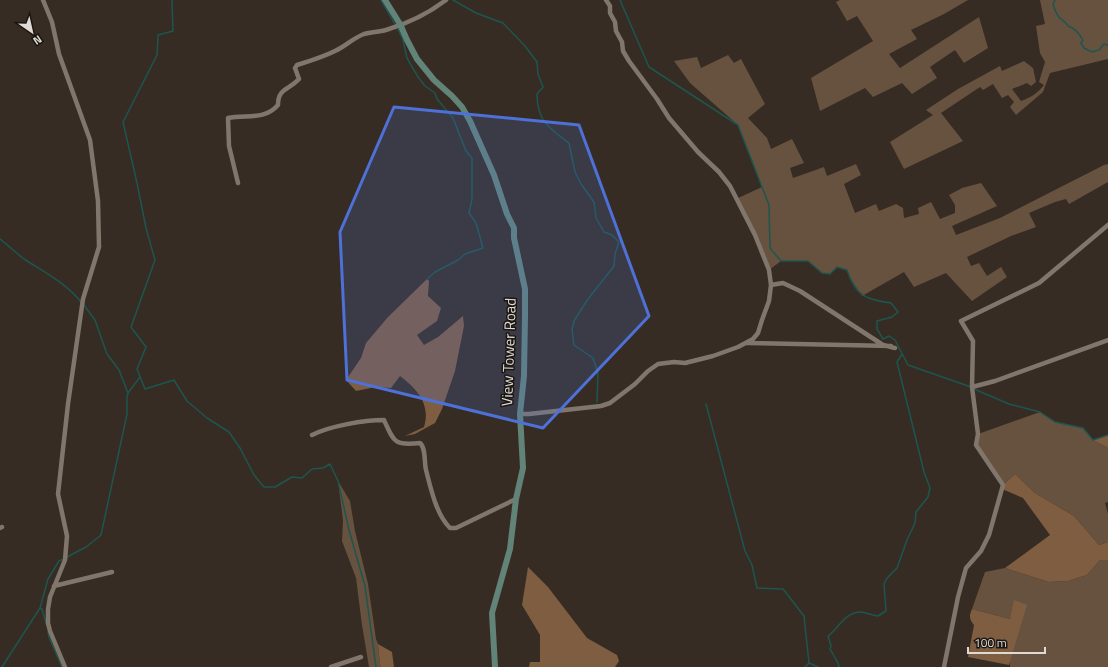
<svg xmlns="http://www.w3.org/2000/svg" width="1108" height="667" viewBox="0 0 1108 667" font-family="'Titillium Web',sans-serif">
<rect width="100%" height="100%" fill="#362c24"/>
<path fill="#67523f" d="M 840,0 L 968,0 L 944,14 L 911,30 L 917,39 L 889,54 L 900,68 L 979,17 L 988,48 L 964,63 L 955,50 L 930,67 L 937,78 L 912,94 L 902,83 L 873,97 L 865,88 L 820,111 L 811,78 L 873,41 L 857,16 L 847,21 L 836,2 Z
M 1040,0 L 1108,0 L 1108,59 L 1050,73 L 1043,92 L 1016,115 L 1010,107 L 1014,102 L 1008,95 L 1002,98 L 993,84 L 983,90 L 980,87 L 941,113 L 963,141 L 904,169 L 890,142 L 933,115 L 926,110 L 958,89 L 1000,66 L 1002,71 L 1024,61 L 1033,68 L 1036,82 L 1031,86 L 1027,83 L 1012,89 L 1021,101 C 1030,98 1038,93 1044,85 L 1039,82 L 1045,62 L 1040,53 L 1036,26 L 1045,24 Z
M 728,55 L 734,63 L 741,59 L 765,104 L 748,118 L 767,138 L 771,149 L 792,139 L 804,163 L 790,168 L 793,178 L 824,167 L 827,176 L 856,164 L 861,175 L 844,184 L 855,213 L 876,204 L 879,211 L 896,204 L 903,208 L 904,218 L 919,214 L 918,208 L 931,202 L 940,219 L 955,213 L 955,205 L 949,195 L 962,188 L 981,183 L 997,206 L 952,226 L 956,235 L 1000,218 L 1104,165 L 1108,164 L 1108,182 L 1069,204 L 1066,199 L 1055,202 L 1029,213 L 1036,227 L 1011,236 L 967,257 L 971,266 L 979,263 L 987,276 L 1001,267 L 1007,277 L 972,301 L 946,273 L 914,287 L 904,272 L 862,296 L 850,278 L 847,270 L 837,267 L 830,274 L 822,273 L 808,261 L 781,261 L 769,270 L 736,199 L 762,187 L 738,125 L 690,83 L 674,61 L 697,57 L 701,68 Z
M 1040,412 L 1055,422 L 1083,428 L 1093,440 L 1108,448 L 1108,502 L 1105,503 L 1108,514 L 1108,542 L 1099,545 L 1074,516 L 1035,493 L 1015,474 L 1003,485 L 976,445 L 978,434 Z
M 338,481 L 350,501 L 355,531 L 368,584 L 376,639 L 378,644 L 380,665 L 381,667 L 369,667 L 362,625 L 356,578 L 342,541 L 343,520 Z
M 1100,560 L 1108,560 L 1108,667 L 1010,667 L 1010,619 L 972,609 L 985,572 L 1005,568 L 1049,582 L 1068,581 L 1087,575 Z"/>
<path fill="#7e5d41" d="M 427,279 L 429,281 L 428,296 L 441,308 L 437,321 L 417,335 L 424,345 L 438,337 L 463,316 L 464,326 L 455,371 L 442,409 L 435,423 L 415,434 L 405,436 L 424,427 C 431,404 417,389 400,376 L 391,388 L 376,387 L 356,391 L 346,380 L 361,358 L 366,343 L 388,317 Z
M 1108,435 L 1108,448 L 1093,440 Z
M 1015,474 L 1035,493 L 1074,516 L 1099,545 L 1108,542 L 1108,560 L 1100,560 L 1087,575 L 1068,581 L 1049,582 L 1005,568 L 1050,535 L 1023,498 L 1002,489 L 1003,485 Z
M 528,567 L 548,587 L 587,638 L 617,655 L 619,661 L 615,667 L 529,667 L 530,662 L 540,662 L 540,635 L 522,605 Z
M 1014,600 L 1027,605 L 1009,665 L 968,657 L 974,625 C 969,619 969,616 972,609 L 1010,619 Z
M 378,644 L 392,652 L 394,667 L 381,667 L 380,665 Z"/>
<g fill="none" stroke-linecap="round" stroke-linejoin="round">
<path stroke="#1d5650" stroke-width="1.5" d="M 172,0 L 173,31 L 158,35 L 157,55 L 123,122 L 137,183 L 146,228 L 155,260 L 131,327 L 146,347 L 137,369 L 145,389 L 174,380 L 187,401 L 207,418 L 229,432 L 240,448 L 254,475 L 264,487 L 275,487 L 292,477 L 302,478 L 312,469 L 323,468 L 330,464 L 338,481 L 349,530 L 365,586 L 376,667
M 381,0 L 399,31 L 403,40 L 407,58 L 418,77 L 425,86 L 435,93 L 437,99 L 453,118 L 466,151 L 472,158 L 472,199 L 469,213 L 476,223 L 483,248 L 465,254 L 458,260 L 435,272 L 428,278
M 453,0 L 476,13 L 503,23 L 525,46 L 537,62 L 538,74 L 543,87 L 537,94 C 537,121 549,128 569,143 L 575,172 L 581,184 L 594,202 L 596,218 L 604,232 L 612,235 L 619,242 L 615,254 L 614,266 L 588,299 L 574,321 L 572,330 L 574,345 L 593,358 L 598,373 L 597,402
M 620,0 L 649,67 L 738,125 L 769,205 L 770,248 L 781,261 L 808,261 L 822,273 L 830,274 L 837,267 L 847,270 C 856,297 866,299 891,303 L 898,312 L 892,317 L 877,321 L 877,329 L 883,339 L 889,336 L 895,340 L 908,365 L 971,387
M 1055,0 L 1053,4 C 1055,10 1056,15 1061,19 C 1064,22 1066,22 1068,26 C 1075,28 1079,33 1083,40 L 1081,43 L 1084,48 L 1092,52 L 1099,50 L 1104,44 L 1108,45
M 0,239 C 8,245 16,253 24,259 C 44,272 66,283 81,302
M 84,305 L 95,320 L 107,354 L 119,370 L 128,393
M 974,389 L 1009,404 L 1040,412 L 1055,422 L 1083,428 L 1093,440 L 1108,435
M 706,404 L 745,551 L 752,565 L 757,588 L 783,589 L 804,616 L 809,663
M 67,557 L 86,547 L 101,535 L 127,414 L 127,397 L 128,393 L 140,377
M 40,608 L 42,609 L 47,626
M 48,632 L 49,637 L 62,667
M 2,667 L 40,608 L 48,579 L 59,561 L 64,559
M 805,667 L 809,663 L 818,667
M 839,667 L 838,663 L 830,649 L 831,646 L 828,636 C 840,627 844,612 862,612 C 867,613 872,615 878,616 L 886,611 L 884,584 L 887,578 L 897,568 L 907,540 L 915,523 L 916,512 L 928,497 L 930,488 L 924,472 L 897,362 L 902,354"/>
<path stroke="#81766c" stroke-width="4.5" d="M 43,0 L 52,22 L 59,54 L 90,140 L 98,201 L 99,247 L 83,299 L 68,404 L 58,494 L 67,536 L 65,560 L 50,597 L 48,609 L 48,623 L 50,631 L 65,667
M 238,183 L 229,146 L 228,118 C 246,114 264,121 278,105 C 278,88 289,90 299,79 L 295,68 L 297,65 C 310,61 323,57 335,51 C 346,46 353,38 364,34 C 371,32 379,32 386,30 C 406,24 429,13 446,0
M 771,285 L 783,283 L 800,291 L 883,345 L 895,348
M 747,343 L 891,346
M 972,387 L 995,381 L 1108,340
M 520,414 L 529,414 L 601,406 L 610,403 L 635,384 L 648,371 L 658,364 L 674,362 L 685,363 L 713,356 L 738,347 L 753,339 L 758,333 L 762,320 L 769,301 L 771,285 L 769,270 L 755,235 L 730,186 L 719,172 L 698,152 L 669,118 L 657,99 L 629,61 L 623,51 L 622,42 L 616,31 L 615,22 L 610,13 L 610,6 L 606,0
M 312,435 C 330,426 364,420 384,420 C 394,442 394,446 420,443 C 426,448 424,462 426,470 C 431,489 436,514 450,528 L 456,528 L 516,499
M 0,528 L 2,527
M 54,586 L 112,572
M 331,667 L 361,657
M 944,667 L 958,597 L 966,568 L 981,551 L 989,535 L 1003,485 L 976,445 L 978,434 L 972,387 L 973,341 L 961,321 L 1039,283 L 1108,225"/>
<path stroke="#618378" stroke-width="6" d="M 385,0 L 400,24 L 407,40 L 417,59 L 434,80 L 452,96 L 462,107 L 470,121 L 494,175 L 507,214 L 514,228 L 514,238 L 525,289 L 525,316 L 524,376 L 520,414 L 523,468 L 516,499 L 510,549 L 492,613 L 495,667"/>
</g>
<path fill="#4e71d7" fill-opacity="0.2" stroke="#4e71d7" stroke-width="3" stroke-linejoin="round" d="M 394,107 L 579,125 L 649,316 L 543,428 L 347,380 L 340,232 Z"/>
<g text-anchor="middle" stroke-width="3" stroke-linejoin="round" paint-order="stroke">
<g font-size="15" fill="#e0dad4" stroke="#1a1612">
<text transform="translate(509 352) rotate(-88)" y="5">View Tower Road</text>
</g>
</g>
<g transform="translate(32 32) rotate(146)" stroke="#1a1612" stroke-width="3" paint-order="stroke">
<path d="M0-3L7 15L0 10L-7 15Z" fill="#e0dad4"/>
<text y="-6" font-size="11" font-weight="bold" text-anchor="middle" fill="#e0dad4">N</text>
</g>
<path d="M968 647v6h77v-6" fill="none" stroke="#e0dad4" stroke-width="2"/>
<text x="974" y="647" font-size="12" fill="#e0dad4" stroke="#1a1612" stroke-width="3" paint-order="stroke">100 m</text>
</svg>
